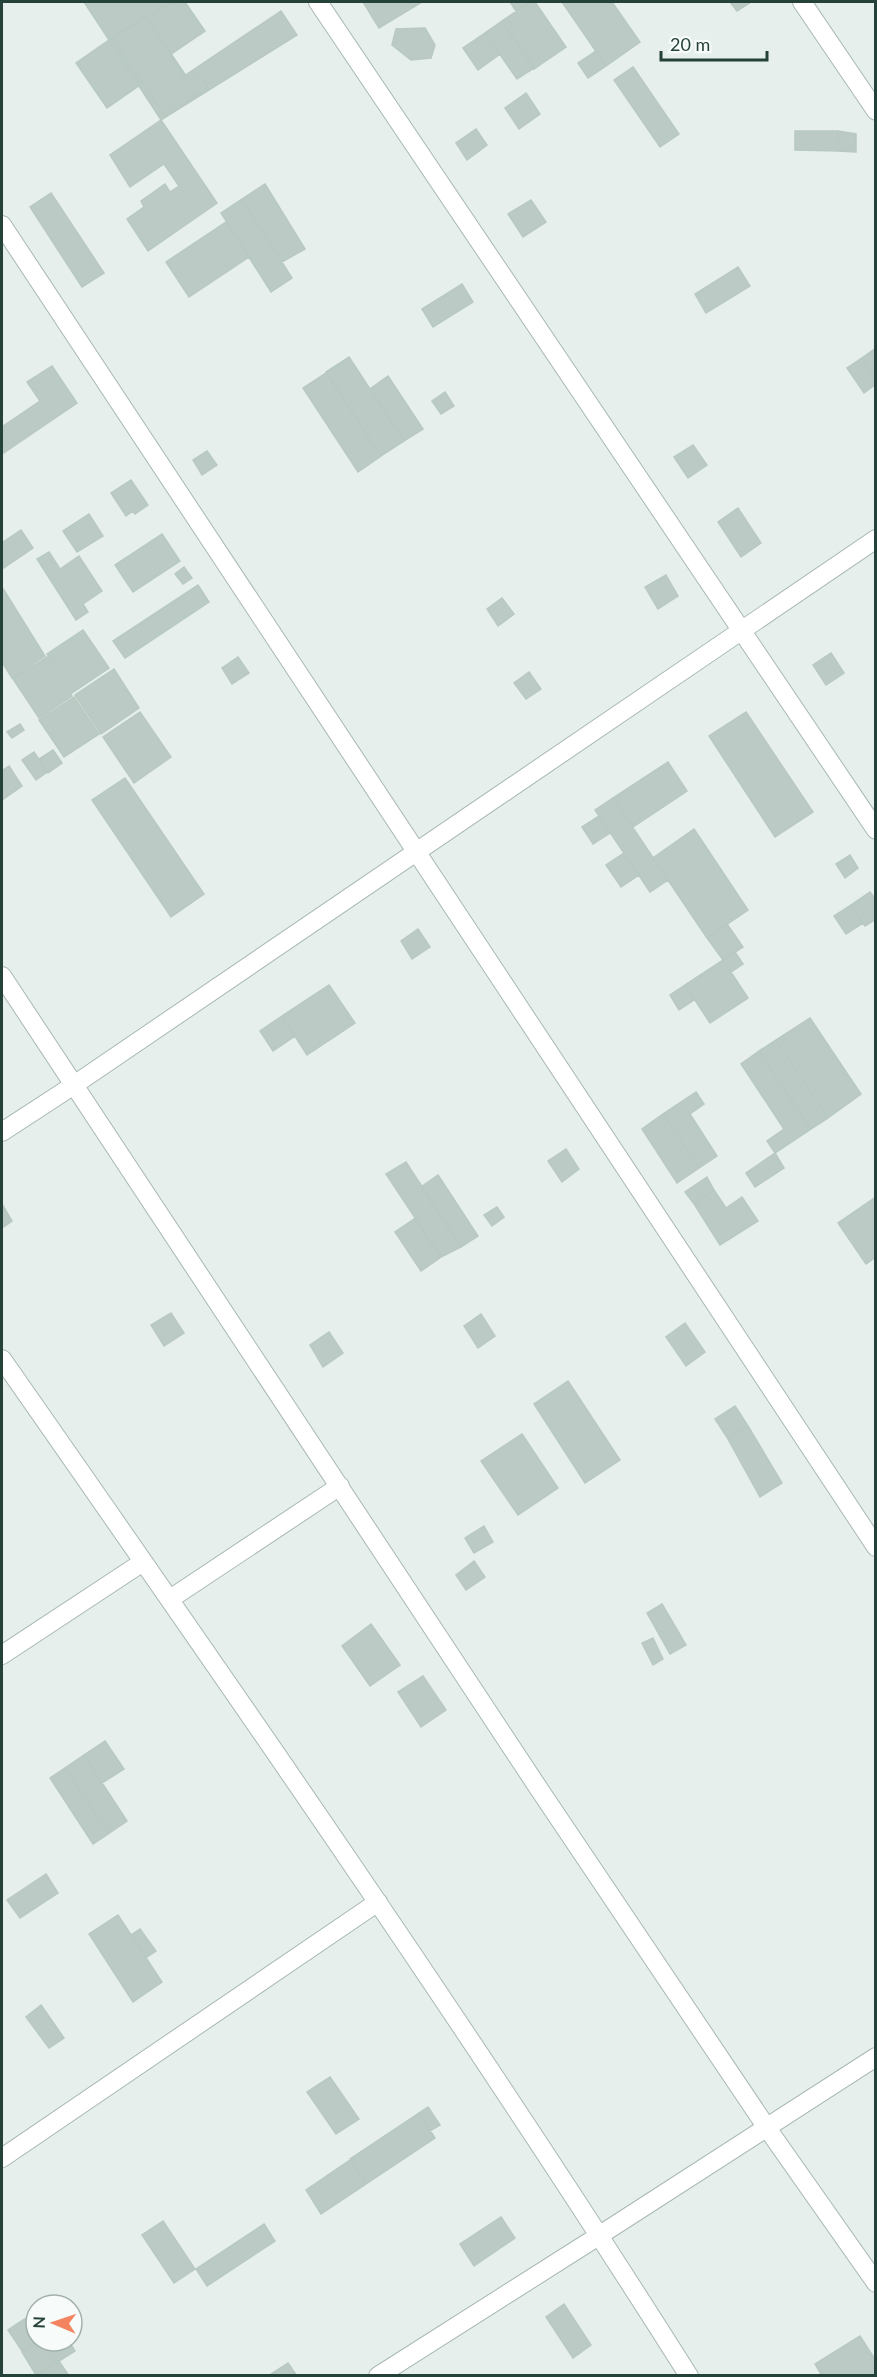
<svg xmlns="http://www.w3.org/2000/svg" width="877" height="2377" viewBox="0 0 877 2377" font-family="Lato,sans-serif">
<rect width="100%" height="100%" fill="#e6efeb"/>
<path fill="#bbcac4" stroke="#b8c9c2" stroke-width="1.5" d="M 84,2 L 173,2 L 109,40 Z
M 173,2 L 185,2 L 205,31 L 170,55 L 184,76 L 281,11 L 297,35 L 161,120 L 109,40 Z
M 363,2 L 422,2 L 379,28 Z
M 510,2 L 530,2 L 516,11 Z
M 530,2 L 535,2 L 566,47 L 534,69 L 502,21 Z
M 562,2 L 612,2 L 640,42 L 606,66 Z
M 730,2 L 751,2 L 737,11 Z
M 145,16 L 191,83 L 200,76 L 208,87 L 165,116 L 112,38 Z
M 502,21 L 534,68 L 517,79 L 485,33 Z
M 425,28 L 435,45 L 431,58 L 411,60 L 392,45 L 396,29 Z
M 485,33 L 500,54 L 478,70 L 463,48 Z
M 109,40 L 140,85 L 107,108 L 76,63 Z
M 596,51 L 606,66 L 588,78 L 578,63 Z
M 633,67 L 679,134 L 660,147 L 614,80 Z
M 526,93 L 540,114 L 519,129 L 505,108 Z
M 161,120 L 217,203 L 148,251 L 127,219 L 144,207 L 141,201 L 165,184 L 170,192 L 179,186 L 164,164 L 130,187 L 110,155 Z
M 476,129 L 487,145 L 467,160 L 456,143 Z
M 795,131 L 838,131 L 838,151 L 795,150 Z
M 838,131 L 856,134 L 856,152 L 838,151 Z
M 265,184 L 305,249 L 282,262 L 242,199 Z
M 51,193 L 104,273 L 82,287 L 30,207 Z
M 242,199 L 292,278 L 271,292 L 221,213 Z
M 531,200 L 546,222 L 523,237 L 508,214 Z
M 226,222 L 249,257 L 189,297 L 166,262 Z
M 738,267 L 750,286 L 706,313 L 695,294 Z
M 462,284 L 473,302 L 433,327 L 422,309 Z
M 876,348 L 876,379 L 862,358 Z
M 349,357 L 404,441 L 381,456 L 326,372 Z
M 862,358 L 876,379 L 876,384 L 864,393 L 847,368 Z
M 52,366 L 77,403 L 2,454 L 2,427 L 40,401 L 27,382 Z
M 326,373 L 381,456 L 358,472 L 303,388 Z
M 388,376 L 423,429 L 404,441 L 370,389 Z
M 445,392 L 454,406 L 441,414 L 432,401 Z
M 693,445 L 707,465 L 688,478 L 674,457 Z
M 207,451 L 217,465 L 202,475 L 193,460 Z
M 131,480 L 148,505 L 135,514 L 133,511 L 126,516 L 111,493 Z
M 738,508 L 761,543 L 741,557 L 718,522 Z
M 89,514 L 103,536 L 77,552 L 63,531 Z
M 21,530 L 33,548 L 2,569 L 2,540 L 3,542 Z
M 162,534 L 180,561 L 133,592 L 115,565 Z
M 49,552 L 60,569 L 79,556 L 102,591 L 83,604 L 88,612 L 76,620 L 37,559 Z
M 184,567 L 192,578 L 183,584 L 175,574 Z
M 666,575 L 678,596 L 658,609 L 645,587 Z
M 198,585 L 209,602 L 125,658 L 113,641 Z
M 2,587 L 45,656 L 12,678 L 2,662 Z
M 502,598 L 514,614 L 498,626 L 487,609 Z
M 83,630 L 109,668 L 72,693 L 47,654 Z
M 831,653 L 844,673 L 826,685 L 813,665 Z
M 47,657 L 72,696 L 39,718 L 13,679 Z
M 238,657 L 249,673 L 232,684 L 222,668 Z
M 114,669 L 139,708 L 101,734 L 75,695 Z
M 529,672 L 541,689 L 526,699 L 514,683 Z
M 74,697 L 99,734 L 64,757 L 39,720 Z
M 140,712 L 171,757 L 134,783 L 103,737 Z
M 746,712 L 813,812 L 775,837 L 709,736 Z
M 20,724 L 24,730 L 12,738 L 7,732 Z
M 53,750 L 62,763 L 48,773 L 39,759 Z
M 34,752 L 47,772 L 36,780 L 22,760 Z
M 668,762 L 687,791 L 633,827 L 613,798 Z
M 9,766 L 22,786 L 2,800 L 2,771 Z
M 125,778 L 204,894 L 171,917 L 92,800 Z
M 613,798 L 668,880 L 650,892 L 595,810 Z
M 599,816 L 610,833 L 593,844 L 582,827 Z
M 694,829 L 748,910 L 707,938 L 653,858 Z
M 624,853 L 639,875 L 621,887 L 606,865 Z
M 850,855 L 858,868 L 845,878 L 836,864 Z
M 870,892 L 876,900 L 876,919 L 865,926 L 851,905 Z
M 851,905 L 863,923 L 846,934 L 834,916 Z
M 727,924 L 743,947 L 723,960 L 707,938 Z
M 418,929 L 430,947 L 412,959 L 401,941 Z
M 735,952 L 743,964 L 731,972 L 723,960 Z
M 723,960 L 748,998 L 710,1023 L 685,985 Z
M 329,985 L 355,1023 L 307,1055 L 282,1016 Z
M 685,985 L 694,1000 L 679,1010 L 670,995 Z
M 282,1016 L 295,1036 L 273,1051 L 260,1031 Z
M 810,1018 L 861,1094 L 828,1118 L 776,1040 Z
M 776,1040 L 828,1118 L 811,1129 L 759,1051 Z
M 759,1051 L 811,1129 L 775,1153 L 767,1141 L 784,1129 L 741,1064 Z
M 696,1092 L 704,1104 L 690,1114 L 717,1156 L 699,1168 L 663,1114 Z
M 663,1114 L 699,1168 L 677,1183 L 642,1129 Z
M 566,1149 L 579,1169 L 562,1182 L 548,1161 Z
M 775,1153 L 784,1168 L 755,1187 L 746,1173 Z
M 406,1162 L 461,1247 L 441,1257 L 386,1174 Z
M 438,1175 L 478,1236 L 461,1247 L 421,1187 Z
M 707,1177 L 714,1190 L 694,1204 L 685,1192 Z
M 714,1190 L 726,1208 L 742,1197 L 758,1221 L 720,1245 L 694,1204 Z
M 876,1197 L 876,1257 L 866,1264 L 838,1223 Z
M 2,1204 L 12,1221 L 2,1228 Z
M 497,1207 L 504,1217 L 492,1226 L 484,1215 Z
M 414,1219 L 441,1257 L 421,1271 L 395,1232 Z
M 171,1313 L 184,1333 L 164,1346 L 151,1325 Z
M 481,1314 L 495,1336 L 478,1348 L 464,1326 Z
M 685,1323 L 705,1352 L 686,1366 L 666,1337 Z
M 329,1332 L 343,1353 L 323,1367 L 310,1345 Z
M 568,1381 L 620,1460 L 585,1483 L 534,1404 Z
M 735,1406 L 748,1426 L 728,1439 L 715,1419 Z
M 748,1426 L 782,1483 L 760,1497 L 728,1439 Z
M 522,1434 L 558,1488 L 518,1515 L 481,1461 Z
M 484,1526 L 493,1542 L 474,1553 L 465,1538 Z
M 474,1561 L 485,1577 L 466,1590 L 456,1575 Z
M 662,1604 L 686,1645 L 670,1654 L 647,1613 Z
M 371,1624 L 400,1665 L 370,1686 L 342,1646 Z
M 653,1638 L 663,1659 L 653,1665 L 642,1643 Z
M 423,1676 L 446,1710 L 421,1727 L 398,1692 Z
M 105,1741 L 124,1769 L 102,1783 L 84,1755 Z
M 84,1755 L 127,1821 L 108,1834 L 65,1768 Z
M 65,1768 L 108,1834 L 93,1844 L 50,1778 Z
M 46,1874 L 58,1893 L 20,1918 L 7,1900 Z
M 118,1915 L 162,1982 L 133,2002 L 89,1934 Z
M 140,1929 L 156,1951 L 147,1957 L 131,1935 Z
M 41,2005 L 64,2038 L 49,2048 L 26,2017 Z
M 330,2077 L 359,2119 L 336,2134 L 307,2092 Z
M 428,2107 L 440,2125 L 430,2131 L 419,2113 Z
M 419,2113 L 435,2138 L 366,2184 L 350,2159 Z
M 350,2160 L 366,2184 L 321,2214 L 306,2190 Z
M 501,2217 L 515,2238 L 474,2266 L 460,2244 Z
M 163,2221 L 195,2269 L 174,2283 L 142,2235 Z
M 264,2224 L 275,2241 L 207,2286 L 196,2269 Z
M 564,2304 L 591,2345 L 573,2358 L 546,2317 Z
M 36,2312 L 36,2333 L 26,2319 Z
M 26,2318 L 36,2333 L 37,2341 L 22,2351 L 8,2330 Z
M 860,2336 L 876,2361 L 876,2375 L 822,2376 L 815,2364 Z
M 37,2341 L 41,2341 L 56,2363 L 36,2375 L 22,2352 Z
M 41,2341 L 69,2341 L 75,2351 L 56,2363 Z
M 59,2361 L 69,2376 L 36,2375 Z
M 288,2363 L 297,2376 L 268,2376 Z"/>
<g fill="none" stroke-linecap="round" stroke-linejoin="round">
<defs>
<path id="minor" d="M 318,2 L 876,830
M 802,2 L 876,111
M 2,225 L 876,1547
M 2,976 L 539,1789 L 767,2128 L 876,2283
M 2,1132 L 74,1085 L 876,539
M 2,1359 C 236,1694 470,2030 689,2376
M 170,1599 L 340,1486
M 2,1655 L 143,1562
M 2,2158 L 378,1902
M 378,2376 L 600,2235 L 876,2057"/>
</defs>
<use href="#minor" stroke="#a8b8b2" stroke-width="20"/>
<use href="#minor" stroke="#fff" stroke-width="18"/>
</g>
<rect width="877" height="2377" fill="none" stroke="#24423a" stroke-width="6"/>
<g transform="translate(54 2323) rotate(272)"><circle r="28" fill="#f7fbf9" stroke="#a3b1ad" stroke-width="1.5"/>
<path d="M0-4.5L10 22L0 15L-10 22Z" fill="#f4845f"/>
<text y="-9" font-size="16" font-weight="bold" text-anchor="middle" fill="#24423a">N</text>
</g>
<path d="M661 51v9h106v-9" fill="none" stroke="#24423a" stroke-width="3"/>
<text x="670" y="51" font-size="18" fill="#24423a" stroke="#f7fbf9" stroke-width="4.5" paint-order="stroke">20 m</text>
</svg>
